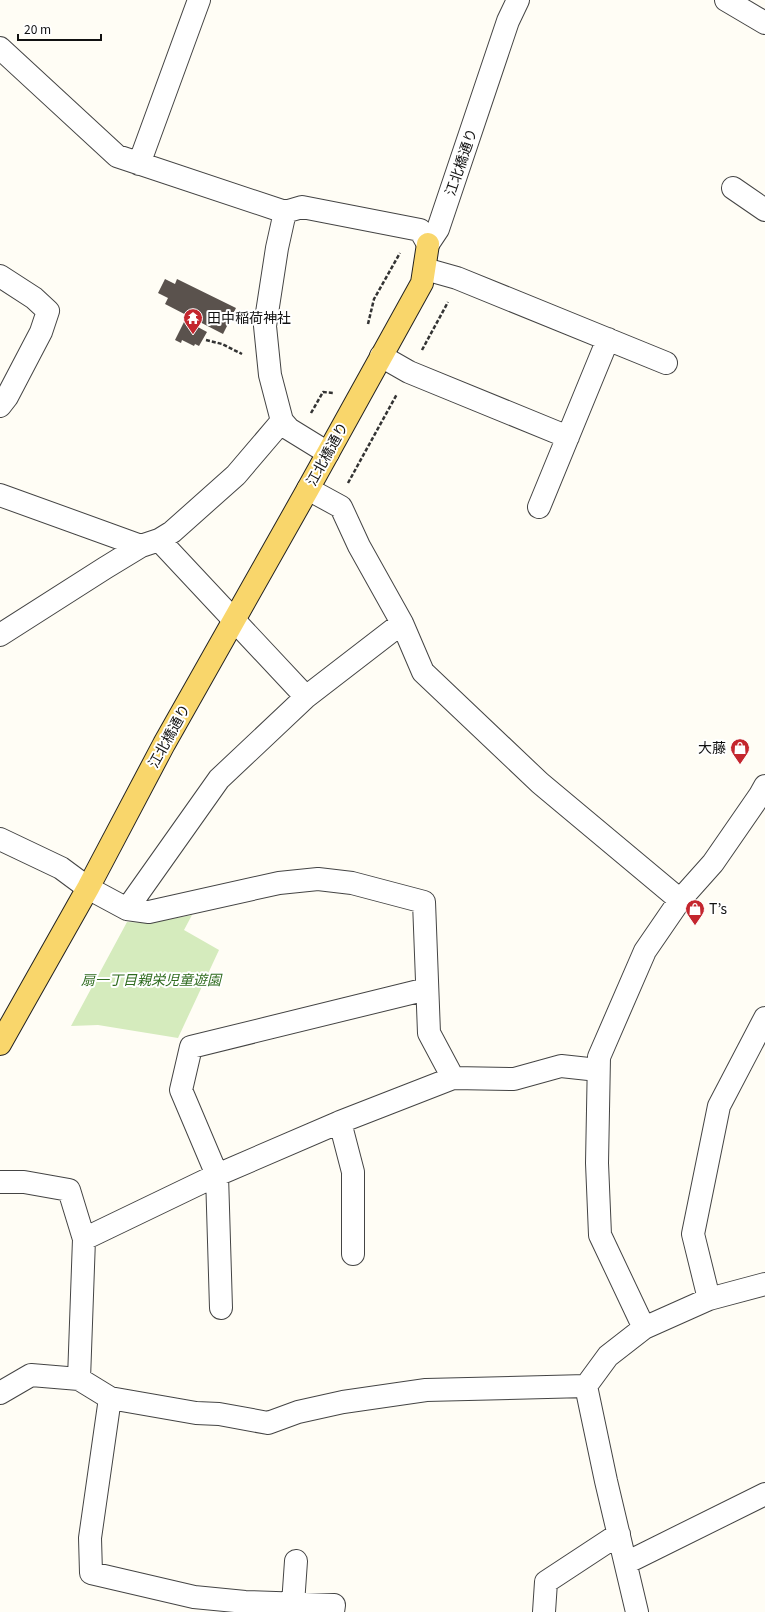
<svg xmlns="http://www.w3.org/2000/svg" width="765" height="1612" viewBox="0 0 765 1612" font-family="Georgia,'Noto Sans JP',serif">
<rect width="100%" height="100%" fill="#fffdf5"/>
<path fill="#d5ebbd" d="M 192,915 L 184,930 L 219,950 L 178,1038 L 98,1025 L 71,1026 L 127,922 L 150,923 Z"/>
<path fill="#5a524d" d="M 165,279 L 175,284 L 177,279 L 236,308 L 223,334 L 165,304 L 168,298 L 158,293 Z
M 185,320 L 207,332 L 199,346 L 195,344 L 194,346 L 182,340 L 181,343 L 175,340 Z"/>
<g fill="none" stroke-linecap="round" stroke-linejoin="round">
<defs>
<path id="minor" d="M 726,0 L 765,23
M 0,48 L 117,156 L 285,212 L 302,207 L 420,230 L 428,244 L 438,229 L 508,21 L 518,0
M 139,164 L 199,0
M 733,188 L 765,210
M 285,212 L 277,248 L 265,326 L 270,375 L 282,421 L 289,429 L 328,453
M 425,269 L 457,278 L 666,363
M 0,276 L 34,298 L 48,311 L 41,332 L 7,397 L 0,406
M 381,356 L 409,372 L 568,437
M 308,489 L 341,507 L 359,546 L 402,623 L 423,672 L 540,783 L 680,900
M 0,495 L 141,546
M 539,507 L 608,339
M 159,540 L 306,697
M 0,635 L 105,568 L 141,546 L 159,540 L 172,532 L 236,475 L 282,421
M 0,839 L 61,868 L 88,888 L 127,909 L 149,912 L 279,883 L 318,879 L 352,883 L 424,902 L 429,1033 L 453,1078
M 127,909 L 219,779 L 306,697 L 402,623
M 340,1122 L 353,1172 L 353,1254
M 0,1182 L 24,1182 L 69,1190 L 84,1239 L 79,1379
M 84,1239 L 217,1175 L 340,1122 L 453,1078 L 514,1079 L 561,1066 L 598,1070
M 709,1299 L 693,1234 L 719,1106 L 765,1018
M 221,1308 L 217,1175 L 181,1090 L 191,1047 L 427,989
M 644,1328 L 600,1235 L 597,1163 L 599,1057 L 645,951 L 680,900 L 713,863 L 760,795 L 765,786
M 0,1393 L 31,1375 L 79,1379 L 110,1398 L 196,1413 L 219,1414 L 268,1423 L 298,1412 L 343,1402 L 426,1390 L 586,1386
M 110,1398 L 90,1538 L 91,1573 L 194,1597 L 245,1602 L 334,1605 L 333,1612
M 626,1563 L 765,1494
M 293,1604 L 296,1561
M 544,1612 L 546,1582 L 619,1534
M 637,1612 L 606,1481 L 586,1386 L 608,1356 L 644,1328 L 709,1299 L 765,1284"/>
<path id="major" d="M 0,1044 L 88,888 L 164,744 L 308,489 L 422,283 L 428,244"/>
</defs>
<use href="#minor" stroke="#444" stroke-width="24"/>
<use href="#major" stroke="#222" stroke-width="24"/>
<path stroke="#333" stroke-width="2.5" stroke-dasharray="4 2" stroke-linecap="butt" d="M 368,324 L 374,299 L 400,253
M 206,340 L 222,344 L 242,354
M 422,350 L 448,302
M 311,413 L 323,392 L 333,393
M 348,483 L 397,394"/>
<use href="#minor" stroke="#fff" stroke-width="22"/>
<use href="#major" stroke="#f9d66b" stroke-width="22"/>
</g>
<defs>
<symbol id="temple-pin" viewBox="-11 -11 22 30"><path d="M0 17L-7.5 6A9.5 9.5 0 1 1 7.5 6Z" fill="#c4262e" stroke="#fff"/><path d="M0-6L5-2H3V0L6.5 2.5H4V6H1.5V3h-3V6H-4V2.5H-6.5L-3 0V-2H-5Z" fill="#fff"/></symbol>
<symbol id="shop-pin" viewBox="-11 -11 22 30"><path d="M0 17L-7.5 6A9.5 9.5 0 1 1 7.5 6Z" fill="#c4262e" stroke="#fff"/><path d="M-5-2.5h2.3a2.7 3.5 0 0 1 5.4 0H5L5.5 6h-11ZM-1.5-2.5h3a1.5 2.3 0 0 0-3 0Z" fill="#fff"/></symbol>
</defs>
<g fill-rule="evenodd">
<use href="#temple-pin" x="182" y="307" width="22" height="30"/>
<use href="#shop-pin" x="729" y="737" width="22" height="30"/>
<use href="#shop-pin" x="684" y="898" width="22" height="30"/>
</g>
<g text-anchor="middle" stroke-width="4" stroke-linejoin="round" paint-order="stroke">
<g font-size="14" fill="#111" stroke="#fff">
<text transform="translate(461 162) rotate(-71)" y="5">江北橋通り</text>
<text transform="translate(327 454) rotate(-61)" y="5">江北橋通り</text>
<text transform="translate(169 736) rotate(-61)" y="5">江北橋通り</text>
</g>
<g font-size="14" fill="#111" stroke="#fff" text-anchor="start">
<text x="207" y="323">田中稲荷神社</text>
<text x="726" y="753" text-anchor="end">大藤</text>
<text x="709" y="914">T’s</text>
</g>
<g font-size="14" font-style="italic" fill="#2f6b1f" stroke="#fff">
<text x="151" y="985">扇一丁目親栄児童遊園</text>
</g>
</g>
<path d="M18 34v6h83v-6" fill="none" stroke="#111111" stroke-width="2"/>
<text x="24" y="34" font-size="12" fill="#111111" stroke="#ffffff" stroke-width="3" paint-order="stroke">20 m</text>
</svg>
